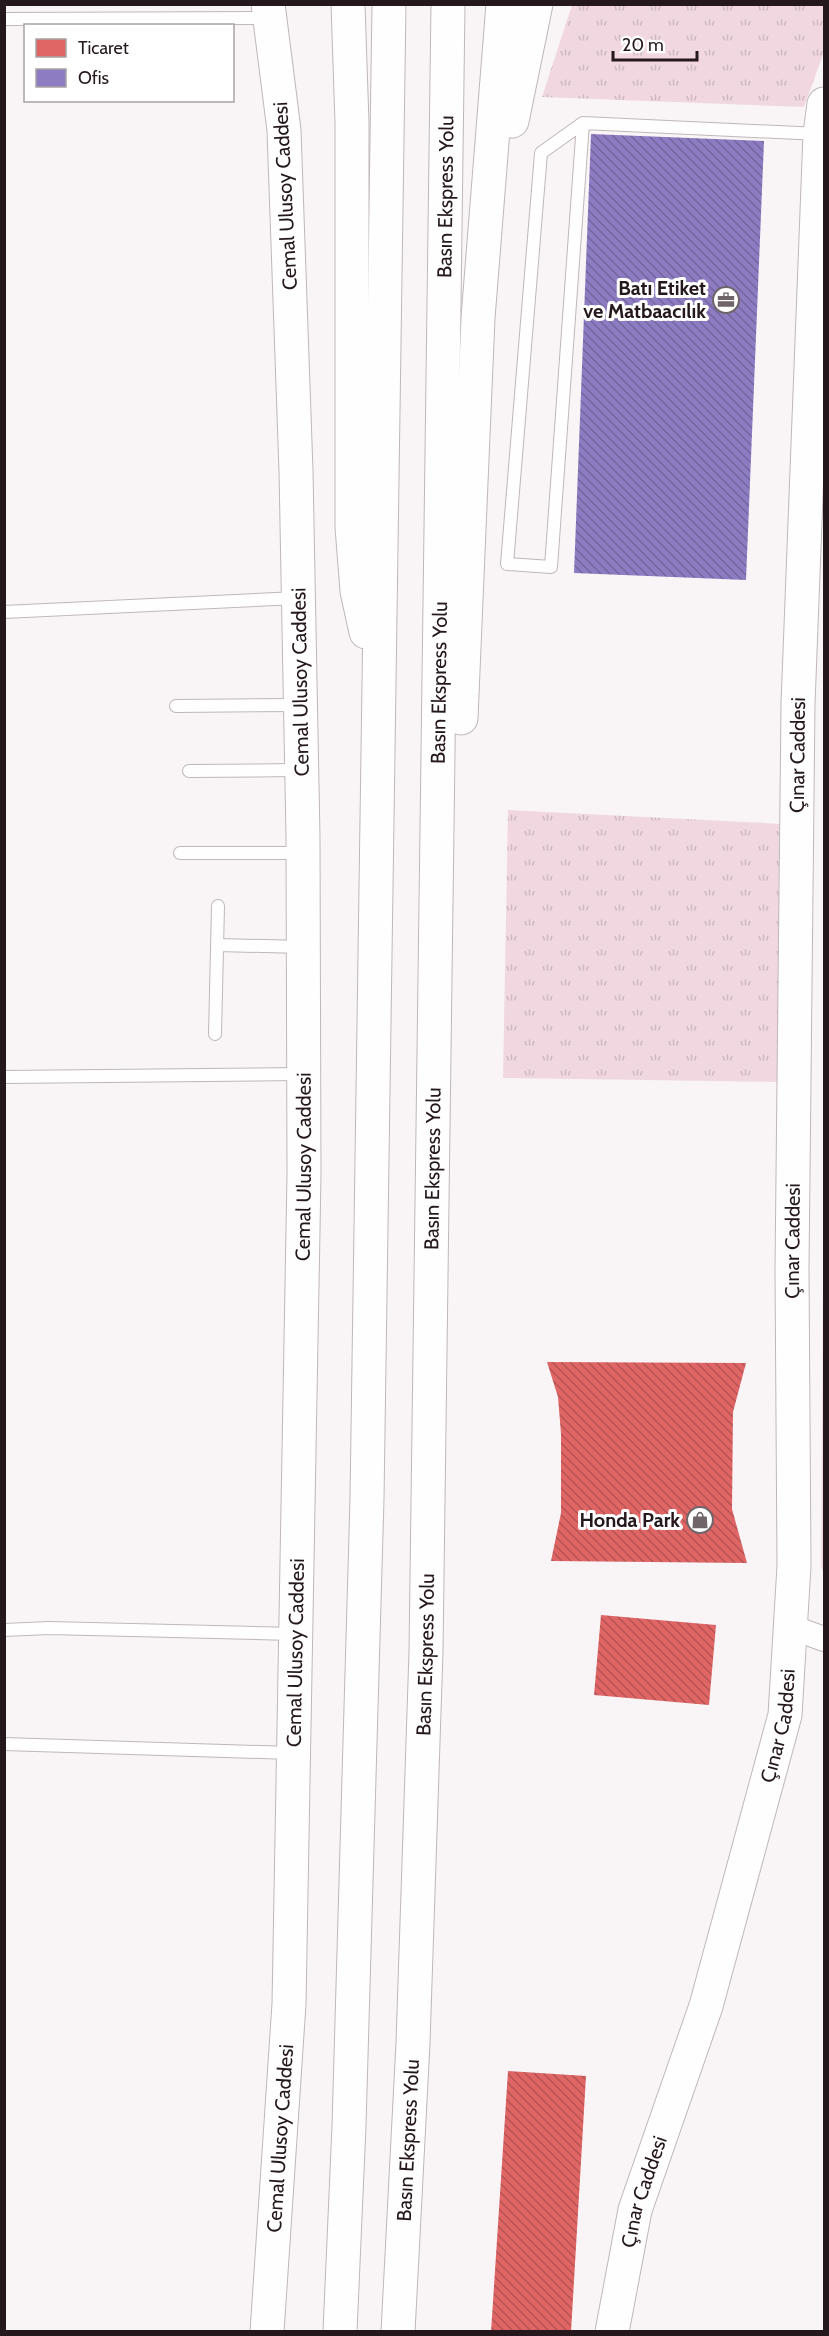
<svg xmlns="http://www.w3.org/2000/svg" width="829" height="2336" viewBox="0 0 829 2336" font-family="Cabin,sans-serif">
<defs>
<pattern id="grass-tufts" width="24" height="20" patternUnits="userSpaceOnUse" patternTransform="scale(1.5)"><rect width="24" height="20" fill="#f1d8e0"/><path d="M3 7l-1-3M5 7V3M7 7l1-3M15 17l-1-3M17 17v-4M19 17l1-3" fill="none" stroke="#ceb9c0"/></pattern>
<pattern id="park-dots" width="8" height="8" patternUnits="userSpaceOnUse" patternTransform="scale(1.5)"><rect width="8" height="8" fill="#f1d8e0"/><path d="M2 2h.1M6 6h.1" fill="none" stroke="#ceb9c0" stroke-width="1.8" stroke-linecap="round"/></pattern>
<pattern id="shops-back-hatch" width="6" height="6" patternUnits="userSpaceOnUse" patternTransform="scale(1.5)"><rect width="6" height="6" fill="#e06666"/><path d="M-1 5l2 2M0 0l6 6M5-1l2 2" fill="none" stroke="#b55353"/></pattern>
<pattern id="offices-back-hatch" width="6" height="6" patternUnits="userSpaceOnUse" patternTransform="scale(1.5)"><rect width="6" height="6" fill="#8e7cc3"/><path d="M-1 5l2 2M0 0l6 6M5-1l2 2" fill="none" stroke="#74659e"/></pattern>
</defs>
<rect width="100%" height="100%" fill="#f9f5f7"/>
<path fill="url(#grass-tufts)" d="M 572,5 L 824,5 L 824,52 L 804,107 L 542,97 Z
M 508,810 L 782,824 L 782,1082 L 503,1078 Z"/>
<path fill="url(#park-dots)" d="M 824,1150 L 824,1574 L 821,1566 Z"/>
<path fill="url(#shops-back-hatch)" d="M 547,1362 L 746,1363 L 733,1412 L 732,1509 L 747,1563 L 551,1561 L 561,1513 L 561,1434 L 558,1397 Z
M 601,1615 L 716,1625 L 709,1705 L 594,1695 Z
M 508,2071 L 586,2076 L 571,2332 L 491,2332 Z"/>
<path fill="url(#offices-back-hatch)" d="M 591,134 L 764,141 L 746,580 L 574,573 Z"/>
<g fill="none" stroke-linecap="round" stroke-linejoin="round">
<defs>
<path id="lane" d="M 4,19 L 267,18
M 583,123 L 551,567 L 507,564 L 541,153 L 583,123 L 819,134
M 4,612 L 297,598
M 176,706 L 300,705
M 189,771 L 299,770
M 180,853 L 302,853
M 217,945 L 303,947
M 215,1034 L 218,906
M 4,1077 L 303,1074
M 4,1630 L 49,1628 L 294,1634
M 4,1744 L 291,1753"/>
<path id="street" d="M 791,1627 L 824,1639"/>
<g id="secondary">
<path id="s1" d="M 267,2332 L 289,2004 L 304,1175 L 303,837 L 296,471 L 284,130 L 268,4"/>
<path id="s2" d="M 612,2332 L 635,2210 L 706,2006 L 785,1715 L 794,1566 L 792,1270 L 798,704 L 820,134 L 824,104"/>
</g>
<g id="highway">
<path d="M 348,4 L 352,123 L 352,527 L 357,591 L 366,632"/>
<path d="M 512,121 L 536,4"/>
<path d="M 461,718 L 478,318 L 503,4"/>
<path d="M 340,2332 L 349,2126 L 367,1499 L 389,4"/>
<path id="s3" d="M 398,2332 L 413,2043 L 426,1652 L 448,4"/>
</g>
</defs>
<use href="#lane" stroke="#bfb7b9" stroke-width="14"/>
<use href="#street" stroke="#bfb7b9" stroke-width="26"/>
<use href="#secondary" stroke="#bfb7b9" stroke-width="35"/>
<use href="#highway" stroke="#bfb7b9" stroke-width="35"/>
<use href="#lane" stroke="#fefefe" stroke-width="12"/>
<use href="#street" stroke="#fefefe" stroke-width="24"/>
<use href="#secondary" stroke="#fefefe" stroke-width="33"/>
<use href="#highway" stroke="#fefefe" stroke-width="33"/>
</g>
<defs>
<symbol id="office-ring" viewBox="-11 -11 22 22"><circle r="9.5" fill="#fff" stroke="#6f6569" stroke-width="1.5"/><path d="M-6-3h4V-5.5h4V-3h4V5H-6ZM-1-4.5V-3h2v-1.5ZM-6 0V1H6V0Z" fill="#6f6569"/></symbol>
<symbol id="shop-ring" viewBox="-11 -11 22 22"><circle r="9.5" fill="#fff" stroke="#6f6569" stroke-width="1.5"/><path d="M-5-2.5h2.3a2.7 3.5 0 0 1 5.4 0H5L5.5 6h-11ZM-1.5-2.5h3a1.5 2.3 0 0 0-3 0Z" fill="#6f6569"/></symbol>
</defs>
<g fill-rule="evenodd">
<use href="#office-ring" x="711" y="285" width="30" height="30"/>
<use href="#shop-ring" x="685" y="1505" width="30" height="30"/>
</g>
<g text-anchor="middle" stroke-width="6" stroke-linejoin="round" paint-order="stroke">
<g font-size="20" fill="#25181c" stroke="#fff">
<text transform="translate(285 196) rotate(-93)" y="7">Cemal Ulusoy Caddesi</text>
<text dy="7" stroke="none"><textPath href="#s3" startOffset="2136">Basın Ekspress Yolu</textPath></text>
<text transform="translate(300 682) rotate(-91)" y="7">Cemal Ulusoy Caddesi</text>
<text dy="7" stroke="none"><textPath href="#s3" startOffset="1650">Basın Ekspress Yolu</textPath></text>
<text dy="7" stroke="none"><textPath href="#s2" startOffset="1602">Çınar Caddesi</textPath></text>
<text dy="7" stroke="none"><textPath href="#s1" startOffset="1166">Cemal Ulusoy Caddesi</textPath></text>
<text dy="7" stroke="none"><textPath href="#s3" startOffset="1164">Basın Ekspress Yolu</textPath></text>
<text dy="7" stroke="none"><textPath href="#s2" startOffset="1116">Çınar Caddesi</textPath></text>
<text dy="7" stroke="none"><textPath href="#s1" startOffset="680">Cemal Ulusoy Caddesi</textPath></text>
<text dy="7" stroke="none"><textPath href="#s3" startOffset="678">Basın Ekspress Yolu</textPath></text>
<text dy="7" stroke="none"><textPath href="#s2" startOffset="630">Çınar Caddesi</textPath></text>
<text dy="7" stroke="none"><textPath href="#s1" startOffset="194">Cemal Ulusoy Caddesi</textPath></text>
<text dy="7" stroke="none"><textPath href="#s3" startOffset="192">Basın Ekspress Yolu</textPath></text>
<text dy="7" stroke="none"><textPath href="#s2" startOffset="144">Çınar Caddesi</textPath></text>
</g>
<g font-size="20" font-weight="bold" fill="#25181c" stroke="#fff" text-anchor="end">
<text x="706" y="295">Batı Etiket<tspan x="706" dy="23">ve Matbaacılık</tspan></text>
<text x="680" y="1527">Honda Park</text>
</g>
</g>
<rect width="829" height="2336" fill="none" stroke="#25181c" stroke-width="12"/>
<rect x="24" y="24" width="210" height="78" fill="#ffffff" stroke="#a8a3a4" stroke-width="1.5"/>
<rect x="36" y="39" width="30" height="18" fill="#e06666" stroke="#a8a3a4" stroke-width="1.5"/>
<text x="78" y="54" font-size="18" fill="#25181c">Ticaret</text>
<rect x="36" y="69" width="30" height="18" fill="#8e7cc3" stroke="#a8a3a4" stroke-width="1.5"/>
<text x="78" y="84" font-size="18" fill="#25181c">Ofis</text>
<path d="M613 51v9h84v-9" fill="none" stroke="#25181c" stroke-width="3"/>
<text x="622" y="51" font-size="18" fill="#25181c" stroke="#ffffff" stroke-width="4.5" paint-order="stroke">20 m</text>
</svg>
